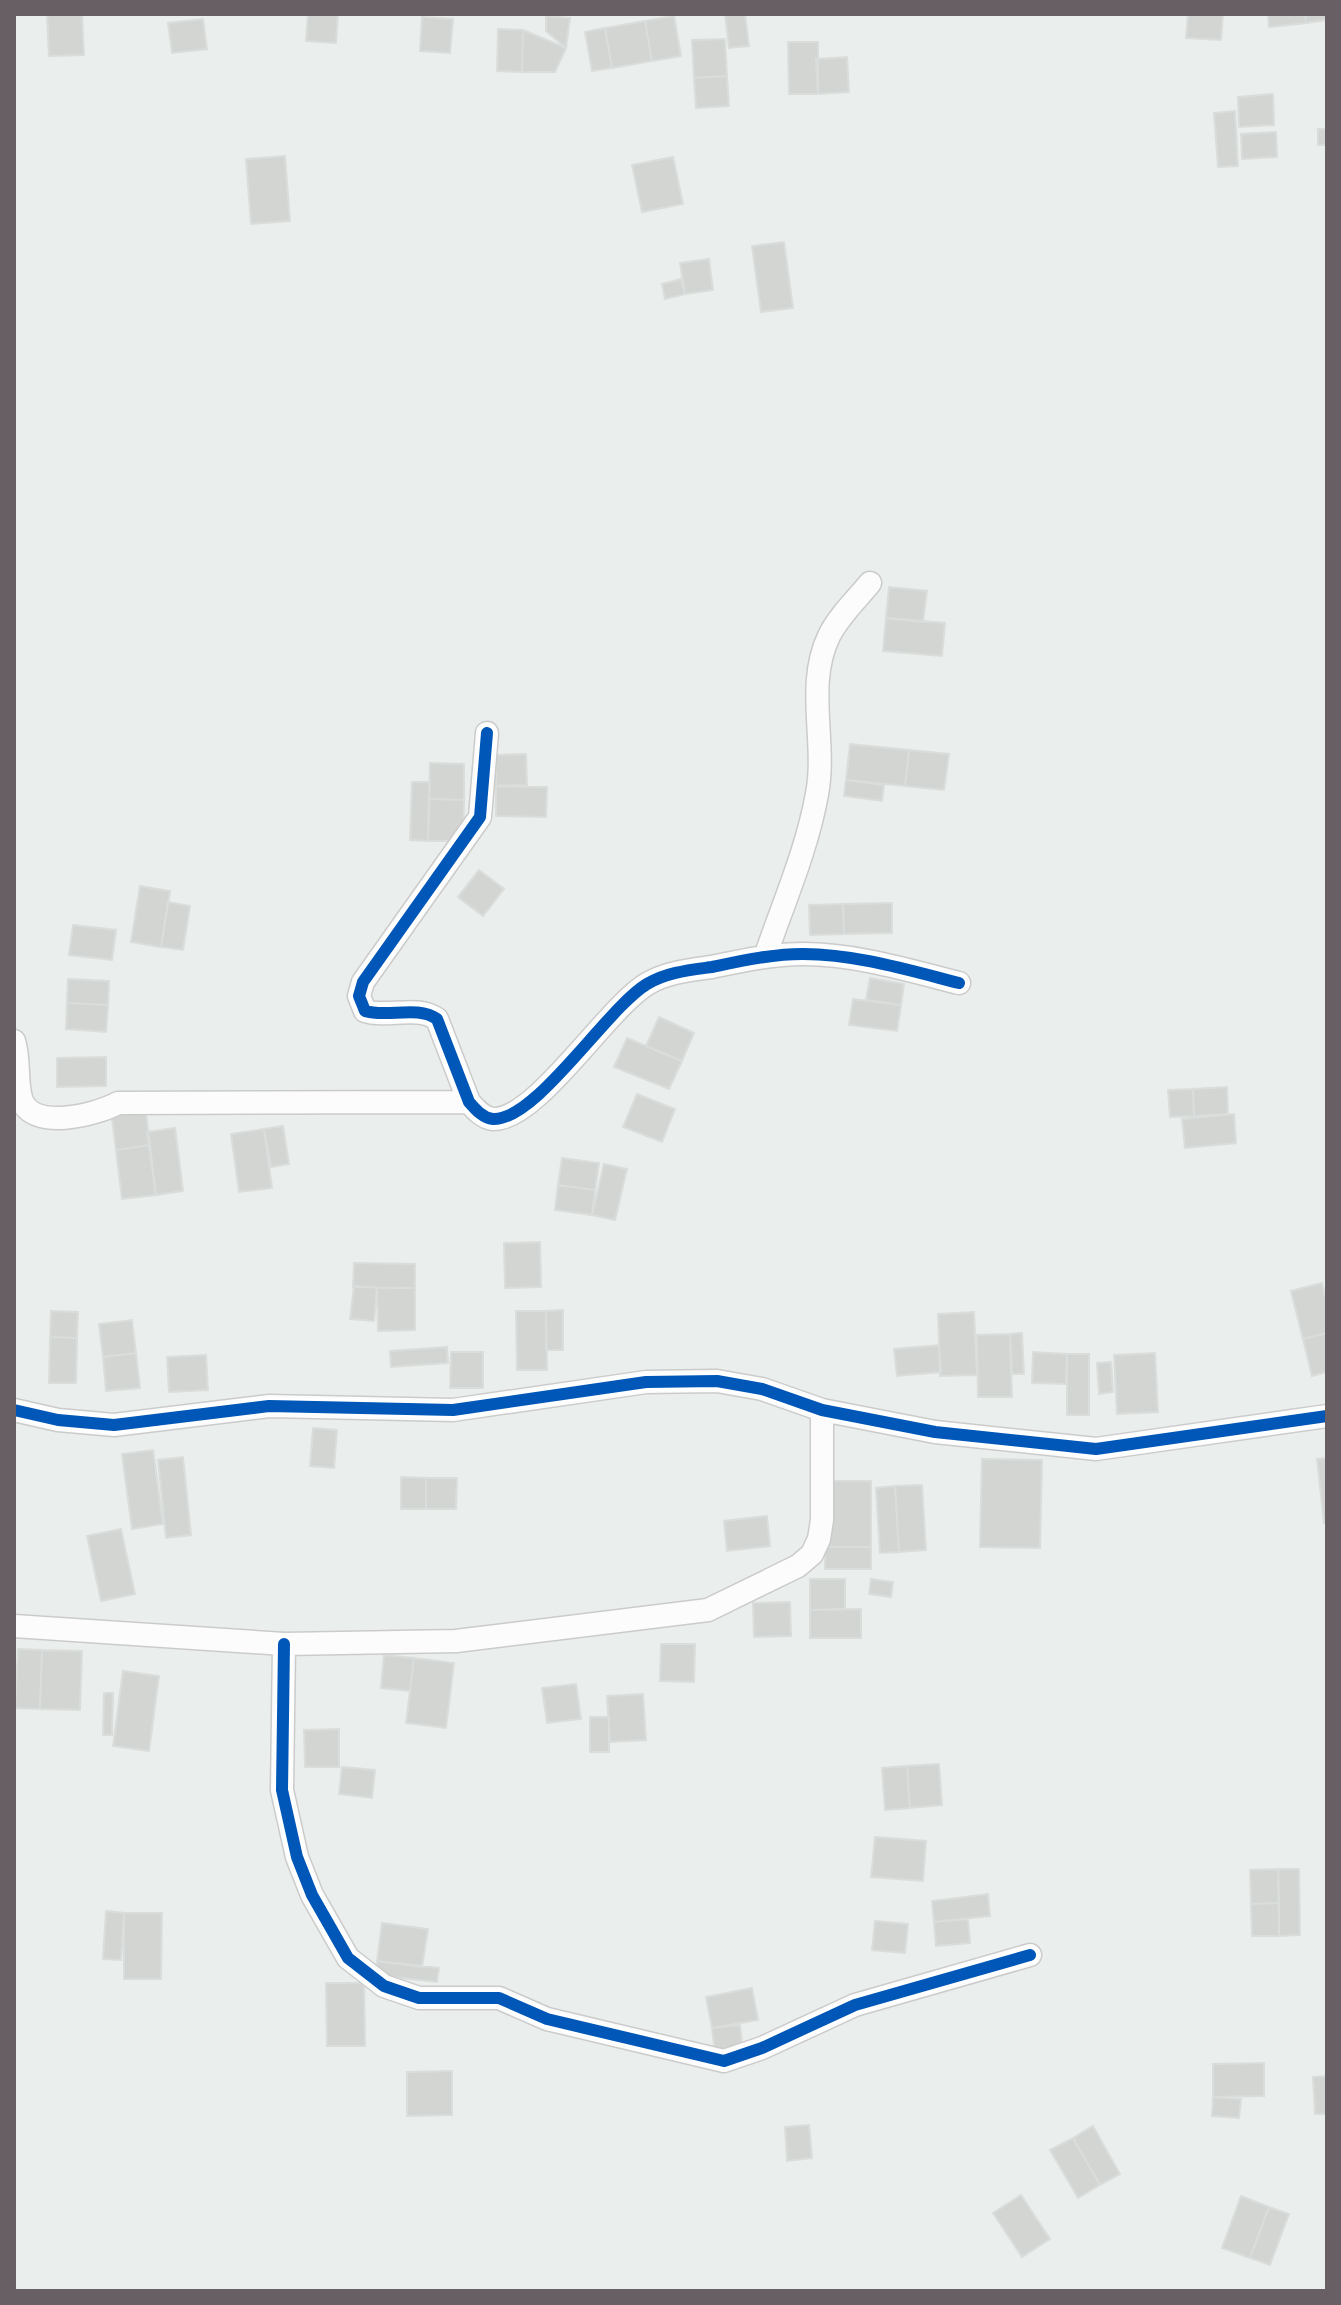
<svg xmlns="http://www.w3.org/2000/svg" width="1341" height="2305" viewBox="0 0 1341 2305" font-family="'Work Sans',sans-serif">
<rect width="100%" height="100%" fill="#eaeeec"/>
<path fill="#d3d5d3" stroke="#d9dedc" stroke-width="2" d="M 47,14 L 82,14 L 84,55 L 49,56 Z
M 308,14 L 338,14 L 336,43 L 306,41 Z
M 725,14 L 745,14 L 749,46 L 729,48 Z
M 1188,14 L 1223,14 L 1221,40 L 1186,38 Z
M 1268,14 L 1305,14 L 1306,23 L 1269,27 Z
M 1305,14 L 1327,14 L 1327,20 L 1306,23 Z
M 546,16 L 570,18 L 566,48 L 546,31 Z
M 674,16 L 681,56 L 652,61 L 645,21 Z
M 422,17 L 453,19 L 450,53 L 420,51 Z
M 203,19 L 207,49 L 172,53 L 168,23 Z
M 645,21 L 652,61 L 612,68 L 605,28 Z
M 605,28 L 612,68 L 592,71 L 585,32 Z
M 498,29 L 523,30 L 522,72 L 497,71 Z
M 523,30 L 566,48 L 555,72 L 522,72 Z
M 725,39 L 727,76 L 694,78 L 692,40 Z
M 788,42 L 818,42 L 818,94 L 789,94 Z
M 847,57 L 849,92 L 818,94 L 816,59 Z
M 727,76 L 729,106 L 696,108 L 694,78 Z
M 1273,94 L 1274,125 L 1239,127 L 1238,97 Z
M 1235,111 L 1238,166 L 1218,167 L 1214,113 Z
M 1318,129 L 1327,129 L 1327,145 L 1318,145 Z
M 1276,132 L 1277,157 L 1242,159 L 1241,134 Z
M 285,156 L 290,221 L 251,224 L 246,159 Z
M 673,157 L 683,204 L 642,212 L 632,165 Z
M 784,242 L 793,308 L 761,312 L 752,246 Z
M 709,259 L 713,290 L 685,294 L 680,263 Z
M 681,279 L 685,294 L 665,299 L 662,284 Z
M 889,587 L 927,591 L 923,622 L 886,618 Z
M 886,618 L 945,623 L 942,656 L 883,651 Z
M 850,744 L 909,750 L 905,786 L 846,780 Z
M 909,750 L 949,754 L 944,790 L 905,786 Z
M 526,754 L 527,785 L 496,786 L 496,755 Z
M 430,763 L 464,764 L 464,800 L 429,799 Z
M 846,780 L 884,785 L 882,801 L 844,796 Z
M 412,782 L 430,782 L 428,841 L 410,840 Z
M 496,786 L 547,787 L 546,817 L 496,816 Z
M 429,799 L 464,800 L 463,841 L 428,841 Z
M 479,870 L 504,889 L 483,916 L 458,897 Z
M 140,886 L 170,891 L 161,947 L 131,942 Z
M 168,902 L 190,906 L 183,950 L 161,947 Z
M 892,903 L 892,933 L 844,934 L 843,904 Z
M 843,904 L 844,934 L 810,935 L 809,905 Z
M 73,925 L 116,930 L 112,960 L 69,955 Z
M 870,978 L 904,984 L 901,1005 L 866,1000 Z
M 68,979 L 109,981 L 108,1005 L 67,1003 Z
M 853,999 L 901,1005 L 897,1031 L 849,1025 Z
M 67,1003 L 108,1005 L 106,1032 L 66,1029 Z
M 659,1017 L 694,1033 L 682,1061 L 646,1046 Z
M 627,1038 L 682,1061 L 669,1089 L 614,1067 Z
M 106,1057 L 106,1086 L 57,1087 L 57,1058 Z
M 1227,1087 L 1228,1114 L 1194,1116 L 1193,1089 Z
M 1193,1089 L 1194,1116 L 1170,1117 L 1168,1090 Z
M 637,1094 L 675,1109 L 662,1142 L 623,1127 Z
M 145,1106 L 150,1145 L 116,1150 L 111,1111 Z
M 1234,1114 L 1236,1143 L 1185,1148 L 1182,1119 Z
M 283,1126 L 289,1164 L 271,1167 L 264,1129 Z
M 175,1128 L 183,1191 L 156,1195 L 147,1132 Z
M 264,1129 L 272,1188 L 239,1192 L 231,1134 Z
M 150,1145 L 156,1195 L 122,1199 L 116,1150 Z
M 562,1158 L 599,1163 L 595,1190 L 558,1185 Z
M 604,1164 L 627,1169 L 615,1220 L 592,1215 Z
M 558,1185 L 595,1190 L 592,1215 L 555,1210 Z
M 540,1242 L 541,1287 L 505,1288 L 504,1243 Z
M 354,1263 L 415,1264 L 415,1288 L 353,1287 Z
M 1322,1283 L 1327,1303 L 1327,1333 L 1303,1339 L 1291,1291 Z
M 354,1286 L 377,1288 L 374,1321 L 350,1319 Z
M 377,1288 L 415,1288 L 415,1330 L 378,1331 Z
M 563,1310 L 563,1350 L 546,1350 L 546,1311 Z
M 51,1311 L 78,1312 L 77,1338 L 50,1337 Z
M 516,1311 L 546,1311 L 547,1370 L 517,1370 Z
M 974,1312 L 977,1375 L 940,1376 L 938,1314 Z
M 132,1320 L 136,1353 L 103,1357 L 99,1324 Z
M 1022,1333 L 1024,1374 L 1012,1374 L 1010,1334 Z
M 1327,1333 L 1327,1372 L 1312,1376 L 1303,1339 Z
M 1010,1334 L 1012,1397 L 978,1397 L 977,1335 Z
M 50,1337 L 77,1338 L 76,1383 L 49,1383 Z
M 939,1345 L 941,1372 L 897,1376 L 894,1349 Z
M 447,1347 L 448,1363 L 391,1367 L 390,1351 Z
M 451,1352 L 483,1352 L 483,1388 L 450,1388 Z
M 1033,1352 L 1067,1354 L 1066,1384 L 1032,1383 Z
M 136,1353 L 140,1388 L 106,1391 L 103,1357 Z
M 1155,1353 L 1158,1412 L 1117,1414 L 1114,1355 Z
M 1067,1354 L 1089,1354 L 1089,1415 L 1067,1415 Z
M 206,1355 L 208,1390 L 169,1392 L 167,1357 Z
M 1111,1362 L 1113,1392 L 1099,1394 L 1097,1363 Z
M 313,1428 L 337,1430 L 334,1468 L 310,1466 Z
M 153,1450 L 163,1524 L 132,1529 L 122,1454 Z
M 183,1457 L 191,1535 L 166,1538 L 158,1460 Z
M 1327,1458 L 1327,1522 L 1324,1523 L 1317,1459 Z
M 982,1459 L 1042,1460 L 1040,1548 L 980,1547 Z
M 401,1477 L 426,1478 L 426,1509 L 401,1509 Z
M 426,1478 L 457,1478 L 456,1509 L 426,1509 Z
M 826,1481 L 871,1481 L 871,1547 L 825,1547 Z
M 922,1485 L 926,1550 L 899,1552 L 895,1486 Z
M 895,1486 L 899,1552 L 880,1553 L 876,1488 Z
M 767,1516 L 770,1546 L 727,1551 L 724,1521 Z
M 121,1529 L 135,1594 L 101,1601 L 87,1536 Z
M 825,1547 L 871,1547 L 871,1569 L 825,1569 Z
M 810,1579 L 845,1579 L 845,1609 L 810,1610 Z
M 871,1579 L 893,1582 L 891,1597 L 869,1594 Z
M 790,1602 L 791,1636 L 754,1637 L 753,1603 Z
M 861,1609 L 861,1638 L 810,1638 L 810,1610 Z
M 661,1644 L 695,1644 L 694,1682 L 660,1681 Z
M 18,1649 L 42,1650 L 40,1709 L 15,1708 Z
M 42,1650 L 82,1651 L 80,1710 L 40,1709 Z
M 384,1655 L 414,1658 L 410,1691 L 381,1688 Z
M 414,1658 L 454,1663 L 446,1728 L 406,1723 Z
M 123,1671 L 159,1676 L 149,1751 L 113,1746 Z
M 576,1684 L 581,1719 L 547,1723 L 542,1688 Z
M 104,1693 L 113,1693 L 112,1735 L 103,1735 Z
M 643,1694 L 646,1740 L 610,1742 L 607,1696 Z
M 590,1717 L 609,1717 L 609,1752 L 590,1752 Z
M 339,1729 L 339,1767 L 305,1767 L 304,1730 Z
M 939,1764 L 942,1805 L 910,1808 L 907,1766 Z
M 907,1766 L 910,1808 L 885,1810 L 882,1768 Z
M 342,1767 L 375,1770 L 372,1798 L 339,1794 Z
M 875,1837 L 926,1841 L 923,1881 L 871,1877 Z
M 1278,1869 L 1299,1869 L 1300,1935 L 1279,1936 Z
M 1278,1869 L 1279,1903 L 1251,1904 L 1250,1870 Z
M 988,1894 L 990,1916 L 934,1922 L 932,1901 Z
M 1279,1903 L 1279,1936 L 1252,1936 L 1251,1904 Z
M 106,1911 L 124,1913 L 121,1960 L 103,1959 Z
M 124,1913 L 162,1913 L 161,1979 L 124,1979 Z
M 968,1919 L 970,1943 L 936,1946 L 934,1922 Z
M 875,1921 L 908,1924 L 905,1953 L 872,1950 Z
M 382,1923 L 428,1929 L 422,1967 L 377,1961 Z
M 377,1961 L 439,1968 L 437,1982 L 375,1975 Z
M 326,1983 L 364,1983 L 365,2046 L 327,2046 Z
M 752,1988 L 758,2020 L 712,2028 L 706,1997 Z
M 740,2025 L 743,2050 L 715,2054 L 712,2028 Z
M 1264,2063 L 1264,2096 L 1213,2097 L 1213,2064 Z
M 452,2071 L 452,2115 L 407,2116 L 407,2072 Z
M 1327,2076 L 1327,2114 L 1315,2114 L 1313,2077 Z
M 1213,2097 L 1241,2099 L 1239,2118 L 1212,2116 Z
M 809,2125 L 812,2158 L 787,2161 L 785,2127 Z
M 1093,2126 L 1120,2174 L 1100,2185 L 1073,2138 Z
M 1073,2138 L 1100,2185 L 1078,2198 L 1050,2150 Z
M 1021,2195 L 1050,2239 L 1022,2257 L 993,2213 Z
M 1241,2196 L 1269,2207 L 1250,2258 L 1222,2248 Z
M 1269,2207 L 1289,2214 L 1270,2265 L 1250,2258 Z"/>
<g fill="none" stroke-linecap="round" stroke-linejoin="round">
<defs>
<path id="street" d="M 487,733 L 480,817 L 363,982 L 359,996 L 365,1011 C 387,1018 417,1005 437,1019 L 469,1102 C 476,1110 483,1118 493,1119 C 536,1121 607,1008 647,984 C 667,972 690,970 712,967 C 741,961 772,954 803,954 C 855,954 908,970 959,983
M 765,957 C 783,904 807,850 817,794 C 827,743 805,685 829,636 C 838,617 856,600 870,583
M 14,1041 C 20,1060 16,1080 21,1098 C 31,1132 96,1115 118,1103 L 469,1102
M 14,1410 L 58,1420 L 114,1425 L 269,1406 L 453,1410 L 646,1382 L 717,1381 L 762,1389 L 822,1410 L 935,1432 L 1096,1449 L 1327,1416
M 14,1626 L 284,1644 L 456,1641 L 708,1610 L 798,1566 L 812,1554 L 819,1539 L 822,1520 L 822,1410
M 284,1644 L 282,1790 L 297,1857 L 312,1895 L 348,1958 L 384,1986 L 419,1998 L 499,1998 L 547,2019 L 724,2061 L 762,2048 L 855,2005 L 1030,1955"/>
</defs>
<use href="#street" stroke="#cbcbcb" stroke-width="25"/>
<use href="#street" stroke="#fcfcfc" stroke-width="22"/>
<defs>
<path id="cycleway" d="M 487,733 L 480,817 L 363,982 L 359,996 L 365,1011 C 387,1018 417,1005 437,1019 L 469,1102 C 476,1110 483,1118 493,1119 C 536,1121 607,1008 647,984 C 667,972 690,970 712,967 C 741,961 772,954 803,954 C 855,954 908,970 959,983
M 14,1410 L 58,1420 L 114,1425 L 269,1406 L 453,1410 L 646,1382 L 717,1381 L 762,1389 L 822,1410 L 935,1432 L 1096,1449 L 1327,1416
M 284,1644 L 282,1790 L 297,1857 L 312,1895 L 348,1958 L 384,1986 L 419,1998 L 499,1998 L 547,2019 L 724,2061 L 762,2048 L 855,2005 L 1030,1955"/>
</defs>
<use href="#cycleway" stroke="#fff" stroke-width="17"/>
<use href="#cycleway" stroke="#0057b8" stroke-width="12"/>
</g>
<rect width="1341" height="2305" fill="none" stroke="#675f64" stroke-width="32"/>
</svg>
